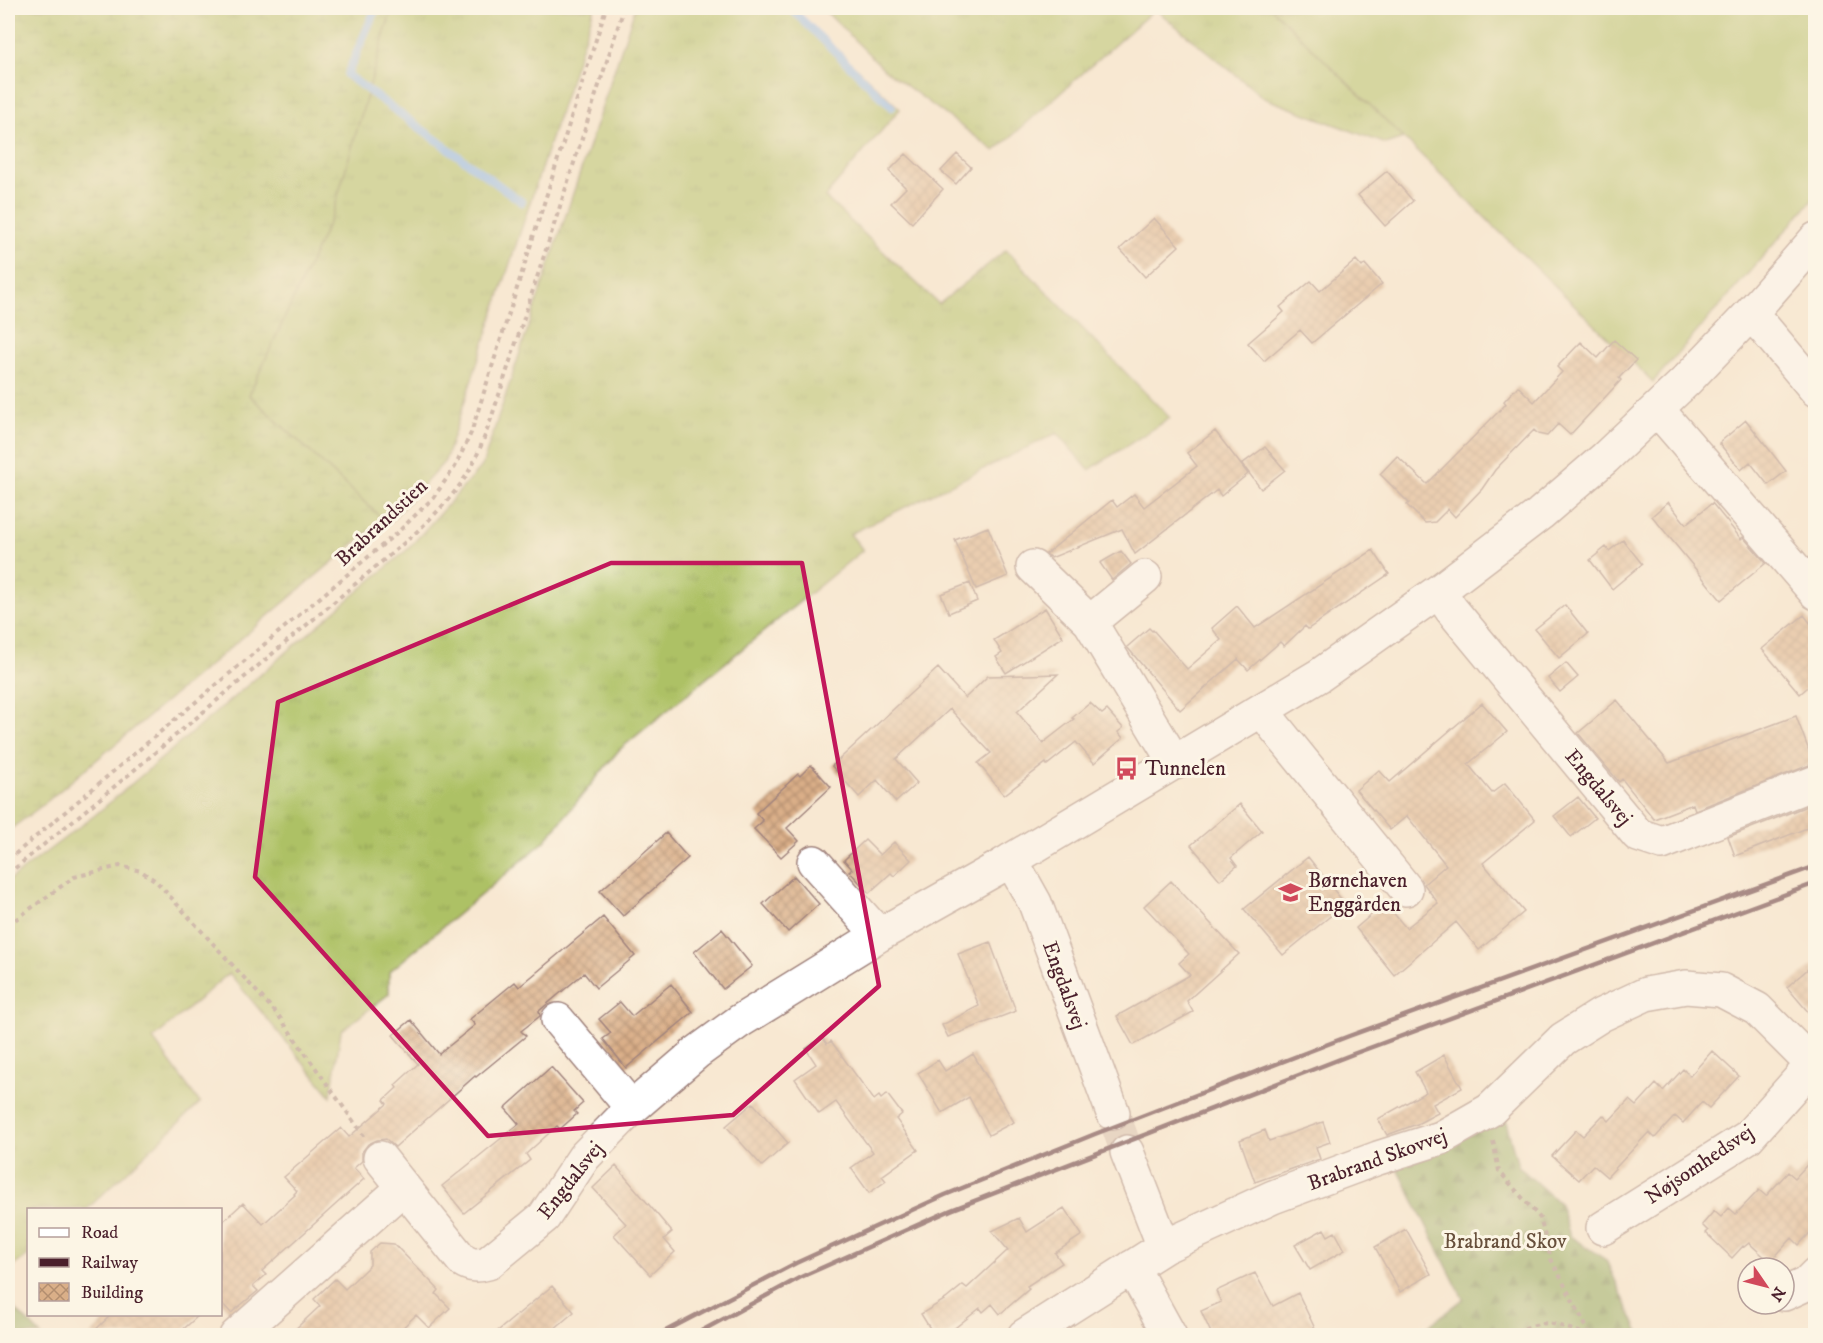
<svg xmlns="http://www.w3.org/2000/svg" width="1823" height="1343" viewBox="0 0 1823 1343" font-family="'IM FELL DW Pica',serif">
<defs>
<pattern id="grass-tufts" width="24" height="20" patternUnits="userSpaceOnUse" patternTransform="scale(1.5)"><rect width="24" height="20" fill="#adc165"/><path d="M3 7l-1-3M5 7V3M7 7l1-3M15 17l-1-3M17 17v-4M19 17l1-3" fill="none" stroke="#96a558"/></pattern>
<pattern id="forest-firs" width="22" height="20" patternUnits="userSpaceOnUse" patternTransform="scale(1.5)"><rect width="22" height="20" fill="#8aa75a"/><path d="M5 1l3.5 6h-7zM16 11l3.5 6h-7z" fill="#73874b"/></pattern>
<pattern id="wetland-marsh" width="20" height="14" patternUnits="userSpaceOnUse" patternTransform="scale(1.5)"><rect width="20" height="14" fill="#adc165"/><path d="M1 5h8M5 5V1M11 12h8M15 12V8" fill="none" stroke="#96a558"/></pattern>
<pattern id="building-cross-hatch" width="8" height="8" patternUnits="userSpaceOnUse" patternTransform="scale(1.5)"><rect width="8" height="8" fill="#daaf88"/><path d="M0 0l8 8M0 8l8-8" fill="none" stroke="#b38e6f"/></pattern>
</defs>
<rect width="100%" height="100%" fill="#fcf5e5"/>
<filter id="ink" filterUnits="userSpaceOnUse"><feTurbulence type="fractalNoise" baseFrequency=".0167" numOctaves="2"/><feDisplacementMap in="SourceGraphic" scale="12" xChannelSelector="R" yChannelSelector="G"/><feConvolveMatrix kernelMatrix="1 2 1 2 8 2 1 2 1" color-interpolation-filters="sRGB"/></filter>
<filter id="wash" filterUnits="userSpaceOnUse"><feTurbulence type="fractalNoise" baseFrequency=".008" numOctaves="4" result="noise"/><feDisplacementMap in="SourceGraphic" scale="24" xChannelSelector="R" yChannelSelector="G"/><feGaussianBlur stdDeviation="1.35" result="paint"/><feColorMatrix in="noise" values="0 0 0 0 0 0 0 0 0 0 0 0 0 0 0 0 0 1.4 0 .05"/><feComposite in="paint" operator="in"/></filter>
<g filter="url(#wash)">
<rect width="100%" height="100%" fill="#f8e8d2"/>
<path fill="url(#grass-tufts)" stroke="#7c7048" stroke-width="1.5" d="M 375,8 L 594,8 L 445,461 L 388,524 L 199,350 Z
M 635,8 L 793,8 L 900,109 L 825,197 L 939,304 L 1006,250 L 1170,418 L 1089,470 L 1057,433 L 850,534 L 863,550 L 619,750 L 544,842 L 389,972 L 389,994 L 341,1031 L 331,1096 L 229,973 L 153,1039 L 200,1103 L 87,1209 L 28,1210 L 28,1255 L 8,1270 L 8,881 L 95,815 L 408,549 L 482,466 Z
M 822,8 L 1290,8 L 1418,133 L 1386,144 L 1264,98 L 1155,9 L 995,151 L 885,70 Z"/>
<path fill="url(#forest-firs)" stroke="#6a6342" stroke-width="1.5" d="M 1505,1118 L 1518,1166 L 1560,1204 L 1570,1236 L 1606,1260 L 1640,1335 L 1417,1335 L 1463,1299 L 1398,1169 Z
M 8,1302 L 41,1335 L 8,1335 Z"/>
<path fill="url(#wetland-marsh)" stroke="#7c7048" stroke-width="1.5" d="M 8,8 L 392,8 L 333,213 L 249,395 L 388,524 L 367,533 L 44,804 L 8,831 Z"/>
<path fill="#adc165" stroke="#7c7048" stroke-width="1.5" d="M 1271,8 L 1815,8 L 1815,197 L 1653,382 Z"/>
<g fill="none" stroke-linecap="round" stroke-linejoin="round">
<path stroke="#83b6f0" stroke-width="8" d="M 376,8 L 347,75 L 522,202
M 790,8 L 892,107"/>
</g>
<g id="blocks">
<path fill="url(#building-cross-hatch)" d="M 906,154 L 943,189 L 912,223 L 891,203 L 906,188 L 889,171 Z
M 957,154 L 971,167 L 956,184 L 941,171 Z
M 1387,171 L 1413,201 L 1385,226 L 1358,195 Z
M 1154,218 L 1179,246 L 1145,277 L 1120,249 Z
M 1356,260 L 1362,267 L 1365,264 L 1382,284 L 1312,343 L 1300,330 L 1264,361 L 1248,343 L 1284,312 L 1280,307 L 1311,281 L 1320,291 Z
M 1614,340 L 1636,360 L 1619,378 L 1621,380 L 1570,435 L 1558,424 L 1547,436 L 1538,434 L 1534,430 L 1495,470 L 1482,489 L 1455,517 L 1448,509 L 1435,522 L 1425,523 L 1407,505 L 1409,503 L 1380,474 L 1397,456 L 1427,484 L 1506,404 L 1504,401 L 1518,386 L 1534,402 L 1562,372 L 1557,367 L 1581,342 L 1598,358 Z
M 1746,420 L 1786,471 L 1768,485 L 1750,462 L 1741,470 L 1719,443 Z
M 1215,431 L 1248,474 L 1221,496 L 1217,490 L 1135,554 L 1122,529 L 1051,558 L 1046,554 L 1112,500 L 1117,507 L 1134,494 L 1144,507 L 1197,466 L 1187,453 Z
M 1265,447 L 1285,470 L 1261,489 L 1242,464 Z
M 1668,502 L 1686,524 L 1712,503 L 1741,539 L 1743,537 L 1766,563 L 1721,600 L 1652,516 Z
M 988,527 L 1008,576 L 976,589 L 955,540 Z
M 1623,540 L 1642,564 L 1612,589 L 1590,560 L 1606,547 L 1609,551 Z
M 1373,550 L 1389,574 L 1308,629 L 1305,626 L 1284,646 L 1280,642 L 1248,670 L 1238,659 L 1180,710 L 1127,647 L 1149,628 L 1152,631 L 1153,630 L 1187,669 L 1221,640 L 1212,628 L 1237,606 L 1255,628 Z
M 1121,551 L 1131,564 L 1112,580 L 1100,563 Z
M 970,583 L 977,601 L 949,613 L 941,594 Z
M 1565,605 L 1588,634 L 1559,658 L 1535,629 Z
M 1045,608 L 1063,637 L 1006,673 L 996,657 L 1002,653 L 994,640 Z
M 1804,615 L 1815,629 L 1815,681 L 1800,694 L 1762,649 Z
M 1566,663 L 1578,677 L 1560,692 L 1548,678 Z
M 938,668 L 965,698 L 988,676 L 1058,674 L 1017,712 L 1043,743 L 1074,719 L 1072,718 L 1090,703 L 1102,714 L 1107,710 L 1123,728 L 1118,732 L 1123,738 L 1094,763 L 1076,742 L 1047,765 L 1046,763 L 1004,795 L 978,763 L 991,753 L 950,709 L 896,759 L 917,783 L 896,802 L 877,780 L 859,797 L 832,766 Z
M 1617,700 L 1669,763 L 1796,716 L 1812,759 L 1810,760 L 1812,764 L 1695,810 L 1693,804 L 1654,819 L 1622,779 L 1619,782 L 1578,733 Z
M 1482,703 L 1507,732 L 1468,764 L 1492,793 L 1505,783 L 1535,820 L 1483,863 L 1524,912 L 1479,950 L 1456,922 L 1394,975 L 1356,928 L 1385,903 L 1406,928 L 1438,903 L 1424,884 L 1446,865 L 1407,816 L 1390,830 L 1356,790 L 1379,770 L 1390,782 Z
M 811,765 L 831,787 L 787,828 L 799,841 L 781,857 L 754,829 L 763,821 L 756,813 L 798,774 L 800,776 Z
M 1578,797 L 1595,818 L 1571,837 L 1554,816 Z
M 1240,804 L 1262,831 L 1231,858 L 1237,866 L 1220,880 L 1191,845 Z
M 1812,804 L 1815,812 L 1815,825 L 1735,856 L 1728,837 Z
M 666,833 L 688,858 L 623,916 L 600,891 Z
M 865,840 L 880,855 L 894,842 L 911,860 L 894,876 L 891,873 L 869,893 L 849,871 L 852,869 L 844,860 Z
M 1308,857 L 1345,904 L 1283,955 L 1244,909 Z
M 794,876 L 819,904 L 788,932 L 763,904 Z
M 1171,881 L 1239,954 L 1187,1001 L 1193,1012 L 1133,1045 L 1117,1016 L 1190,975 L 1179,963 L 1189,954 L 1144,906 Z
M 603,917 L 635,956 L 596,988 L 584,973 L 539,1011 L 540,1016 L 521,1031 L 526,1036 L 476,1077 L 475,1076 L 395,1147 L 386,1139 L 377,1140 L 368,1144 L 362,1152 L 362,1161 L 354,1168 L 364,1179 L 262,1271 L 266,1275 L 253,1286 L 258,1291 L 231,1313 L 220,1301 L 220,1224 L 243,1203 L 263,1224 L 295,1195 L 294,1194 L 297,1191 L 284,1177 L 341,1128 L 349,1137 L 387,1104 L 384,1100 L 397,1088 L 395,1085 L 418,1064 L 393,1035 L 411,1020 L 439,1054 L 475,1025 L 470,1019 L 515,982 L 519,987 Z
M 722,929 L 752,966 L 723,989 L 694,952 Z
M 990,942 L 1016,1011 L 948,1037 L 942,1025 L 979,1006 L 958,954 Z
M 1815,963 L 1815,1020 L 1787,987 Z
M 671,984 L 693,1012 L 626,1068 L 603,1039 L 611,1033 L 599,1019 L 620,1002 L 632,1016 Z
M 822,1037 L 827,1044 L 831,1041 L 874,1100 L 879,1096 L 881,1099 L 887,1094 L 902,1114 L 896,1119 L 918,1150 L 882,1176 L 886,1181 L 869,1193 L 851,1168 L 873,1152 L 836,1102 L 819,1114 L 795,1079 L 816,1064 L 806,1049 Z
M 1712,1051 L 1739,1076 L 1709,1108 L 1702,1102 L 1683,1123 L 1675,1116 L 1655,1138 L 1649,1132 L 1607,1177 L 1593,1165 L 1579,1180 L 1552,1156 L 1576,1130 L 1583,1136 L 1603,1115 L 1609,1121 L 1629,1100 L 1636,1106 L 1656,1084 L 1663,1091 L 1683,1069 L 1690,1076 Z
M 973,1054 L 1014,1122 L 989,1135 L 969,1097 L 942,1113 L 918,1073 L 938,1060 L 945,1071 Z
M 1444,1055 L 1462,1088 L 1433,1104 L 1438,1113 L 1417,1124 L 1387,1135 L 1378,1119 L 1426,1092 L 1415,1072 Z
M 551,1067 L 583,1103 L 574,1111 L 577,1114 L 560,1129 L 557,1126 L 526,1154 L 530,1160 L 464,1213 L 442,1186 L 519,1124 L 505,1108 Z
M 753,1103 L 788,1143 L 762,1166 L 726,1126 Z
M 1323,1122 L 1330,1142 L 1316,1147 L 1320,1159 L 1255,1182 L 1240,1140 L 1265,1130 L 1269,1141 Z
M 1815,1156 L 1815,1227 L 1799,1245 L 1792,1238 L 1770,1262 L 1749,1243 L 1744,1247 L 1743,1246 L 1732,1258 L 1706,1233 L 1708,1231 L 1702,1225 L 1714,1211 L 1721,1217 L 1729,1208 L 1736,1214 L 1759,1190 L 1766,1196 L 1788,1172 L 1795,1178 Z
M 616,1166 L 672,1232 L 664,1239 L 675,1252 L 650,1275 L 614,1235 L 626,1224 L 593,1188 Z
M 1064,1208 L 1082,1235 L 1055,1253 L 1062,1263 L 1027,1286 L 1029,1289 L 1000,1314 L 992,1304 L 983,1312 L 980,1308 L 946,1335 L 934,1335 L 921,1314 L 946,1299 L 963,1285 L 967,1288 L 1008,1250 L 992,1231 L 1019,1218 L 1027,1232 Z
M 1324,1229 L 1328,1236 L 1335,1232 L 1345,1250 L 1310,1270 L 1295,1245 Z
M 1406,1229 L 1431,1274 L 1400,1292 L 1375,1247 Z
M 380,1243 L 394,1244 L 439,1290 L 436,1294 L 450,1308 L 429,1328 L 416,1315 L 395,1335 L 289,1335 L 320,1306 L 314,1299 L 335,1279 L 345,1289 L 370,1265 L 370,1252 Z
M 1255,1273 L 1273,1306 L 1298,1293 L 1318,1335 L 1212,1335 L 1201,1311 L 1221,1302 L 1216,1291 Z
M 552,1286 L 574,1312 L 547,1335 L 493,1335 Z
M 112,1314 L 200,1314 L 177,1335 L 90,1335 Z"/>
</g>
</g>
<g filter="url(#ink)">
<use href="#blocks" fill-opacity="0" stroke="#a1847e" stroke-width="1.5"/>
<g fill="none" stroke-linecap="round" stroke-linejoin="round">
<path stroke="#d5c0b1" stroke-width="33" stroke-dasharray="33 16" stroke-linecap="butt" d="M 1113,1113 L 1127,1152"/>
<defs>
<path id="minor" d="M 1750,314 L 1764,328 L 1816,390
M 1657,409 L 1816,593
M 1033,567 L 1090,622
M 1145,577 L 1090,622 L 1175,763
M 1439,591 L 1451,609 L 1638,835 L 1662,843 L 1816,782
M 1263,710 L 1274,726 L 1406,889
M 1011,860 L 1035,903 L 1113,1113
M 814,862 L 879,935
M 558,1020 L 632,1108
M 1127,1152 L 1164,1247
M 380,1158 L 462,1260 C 471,1266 477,1266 488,1263 L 544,1217 L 584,1157 L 632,1108 L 696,1053 L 740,1021 L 879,935 L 1003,865 L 1320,675 L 1439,591 L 1540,514 L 1605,458 L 1686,381 L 1750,314 L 1816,239
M 1603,1228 L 1748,1137 L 1812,1065
M 1132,1267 L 1170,1336
M 1784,1294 L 1806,1284 L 1816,1274
M 236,1336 L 403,1188
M 1024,1336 L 1164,1247 L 1273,1197 L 1378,1158 L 1441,1138 L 1490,1110 L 1563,1039 L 1601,1015 L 1646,994 L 1686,987 L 1721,990 L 1757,1009 L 1816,1068"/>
</defs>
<use href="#minor" stroke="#a1847e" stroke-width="36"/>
<path stroke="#a1847e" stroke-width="4" stroke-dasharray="4.5 4.5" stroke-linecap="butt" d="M 8,860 L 399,531 L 433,498 L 455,467 L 471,433 L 606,8
M 8,874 L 126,777 L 404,543 C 425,525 446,504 462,482 C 480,457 492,415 502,386 L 624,8
M 8,925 L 74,877 L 120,866 L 141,871 L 156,881 L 278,1015 L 364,1136
M 1493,1141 L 1499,1171 L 1540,1218 L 1551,1259 L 1591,1336
M 1508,1336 C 1521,1329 1539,1321 1553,1324 C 1566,1326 1577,1334 1590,1333"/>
<use href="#minor" stroke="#fff" stroke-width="33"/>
<path stroke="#4a1f2b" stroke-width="4.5" d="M 656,1336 L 796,1263 L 945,1195 L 1095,1134 L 1349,1036 L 1816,866
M 692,1336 L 801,1277 L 951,1210 L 1353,1054 L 1816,883"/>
</g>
</g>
<path d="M0 0H1823V1343H0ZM 611,563 L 802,563 L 879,986 L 733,1115 L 488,1136 L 255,877 L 278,702 Z" fill="#f8e8d2" fill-opacity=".55" fill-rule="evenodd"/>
<path fill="none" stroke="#c2185b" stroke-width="4.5" stroke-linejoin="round" d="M 611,563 L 802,563 L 879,986 L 733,1115 L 488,1136 L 255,877 L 278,702 Z"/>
<defs>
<symbol id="bus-bare" viewBox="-9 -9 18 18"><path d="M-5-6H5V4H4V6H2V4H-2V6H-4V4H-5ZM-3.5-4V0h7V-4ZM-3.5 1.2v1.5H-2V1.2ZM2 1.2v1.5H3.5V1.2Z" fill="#d1495b" stroke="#fcf5e5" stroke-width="2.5" paint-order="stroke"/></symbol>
<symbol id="school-bare" viewBox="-9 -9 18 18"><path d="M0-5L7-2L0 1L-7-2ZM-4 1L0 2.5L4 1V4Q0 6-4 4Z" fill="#d1495b" stroke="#fcf5e5" stroke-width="2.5" paint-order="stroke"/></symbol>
</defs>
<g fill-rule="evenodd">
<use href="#bus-bare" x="1110" y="752" width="33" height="33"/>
<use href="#school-bare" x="1274" y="876" width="33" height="33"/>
</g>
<g text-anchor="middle" stroke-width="6" stroke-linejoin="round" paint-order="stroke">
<g font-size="21" fill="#4a1f2b" stroke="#fcf5e5">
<text transform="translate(381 522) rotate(-43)" y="7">Brabrandstien</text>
<text transform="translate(1599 787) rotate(50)" y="7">Engdalsvej</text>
<text transform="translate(1065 985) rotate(70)" y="7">Engdalsvej</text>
<text transform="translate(1377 1159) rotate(-20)" y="7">Brabrand Skovvej</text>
<text transform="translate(1699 1164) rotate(-34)" y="7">Nøjsomhedsvej</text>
<text transform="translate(570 1180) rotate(-52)" y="7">Engdalsvej</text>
</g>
<g font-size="21" fill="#4a1f2b" stroke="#fcf5e5" text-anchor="start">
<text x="1145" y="775">Tunnelen</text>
<text x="1308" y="887">Børnehaven<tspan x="1308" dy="24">Enggården</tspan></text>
</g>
<g font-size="21" fill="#68503c" stroke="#fcf5e5">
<text x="1505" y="1248">Brabrand Skov</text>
</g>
</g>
<rect width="1823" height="1343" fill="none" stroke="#fcf5e5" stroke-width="30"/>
<rect x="27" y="1208" width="195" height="108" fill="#fcf5e5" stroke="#b59f9b" stroke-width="1.5"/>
<rect x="39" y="1228" width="30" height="9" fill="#ffffff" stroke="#b59f9b" stroke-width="1.5"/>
<text x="81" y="1238" font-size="18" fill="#4a1f2b">Road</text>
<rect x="39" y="1258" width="30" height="9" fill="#4a1f2b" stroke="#b59f9b" stroke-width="1.5"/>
<text x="81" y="1268" font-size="18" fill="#4a1f2b">Railway</text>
<rect x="39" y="1283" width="30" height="18" fill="url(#building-cross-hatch)" stroke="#b59f9b" stroke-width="1.5"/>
<text x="81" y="1298" font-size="18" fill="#4a1f2b">Building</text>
<g transform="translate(1766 1286) rotate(125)"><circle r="28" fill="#fcf5e5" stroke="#b59f9b" stroke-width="1.5"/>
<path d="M0-4.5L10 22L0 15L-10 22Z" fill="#d1495b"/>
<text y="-9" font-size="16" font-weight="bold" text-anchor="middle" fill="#4a1f2b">N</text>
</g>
</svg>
